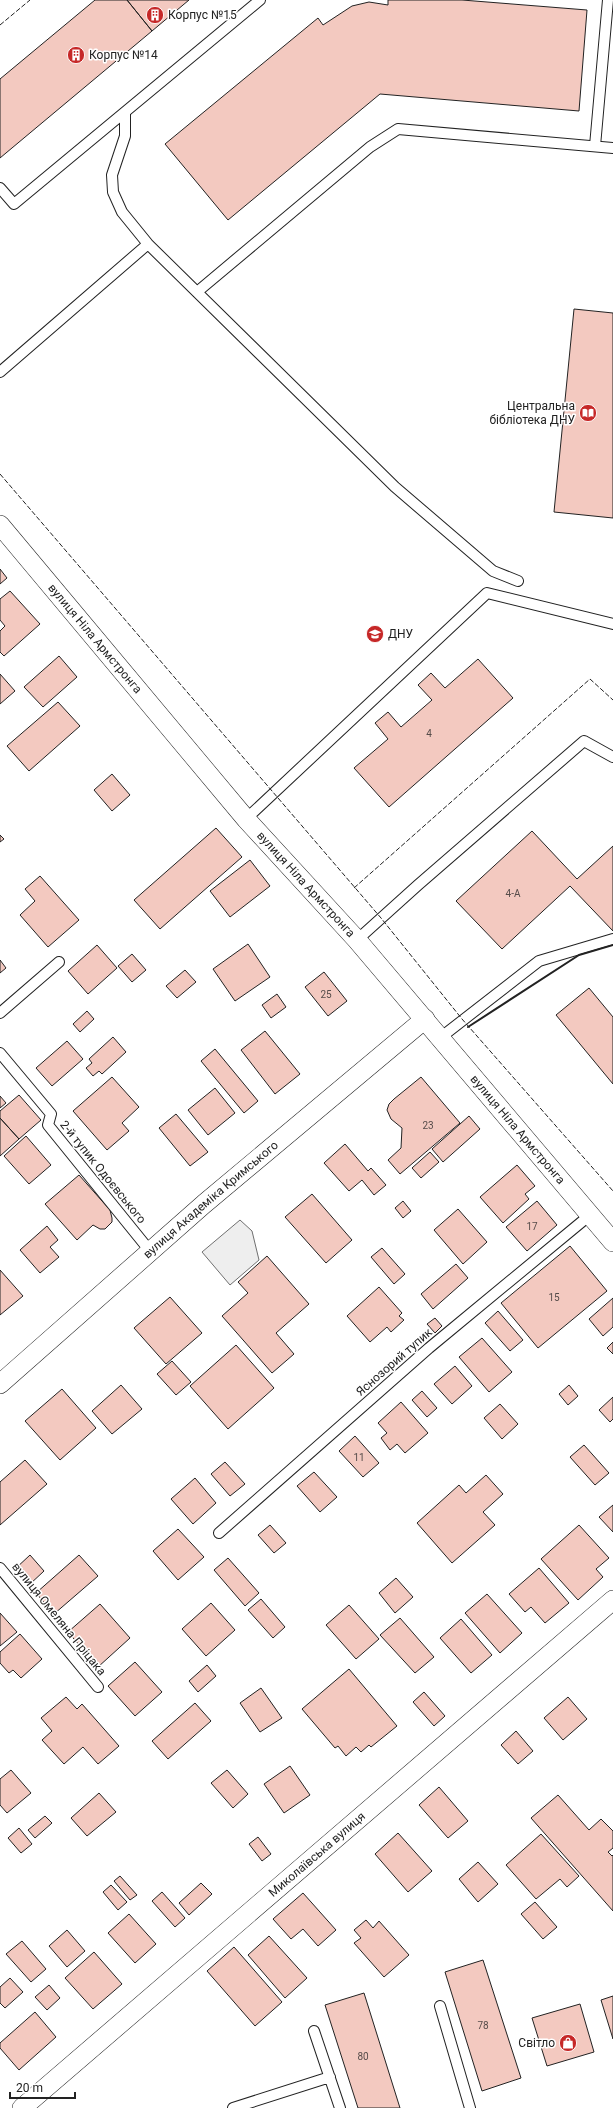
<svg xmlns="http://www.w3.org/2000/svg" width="613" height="2108" viewBox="0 0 613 2108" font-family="Roboto,sans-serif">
<rect width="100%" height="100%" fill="#fff"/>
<path fill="#eee" stroke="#6f6f6f" d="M 240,1220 L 252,1231 L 259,1260 L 230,1285 L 202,1252 Z"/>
<path fill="#f3c9c0" stroke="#222" d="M 95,0 L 127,0 L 152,31 L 0,158 L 0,79 Z
M 127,0 L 189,0 L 152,31 Z
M 388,0 L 462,0 L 587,10 L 579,111 L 380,94 L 228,220 L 165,144 L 318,18 L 323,25 L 352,6 L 369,2 L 388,5 Z
M 574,309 L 613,313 L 613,518 L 554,512 Z
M 0,569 L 7,578 L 0,584 Z
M 10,591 L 40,624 L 4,656 L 0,652 L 0,631 L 5,626 L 0,620 L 0,599 Z
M 59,656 L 77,677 L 43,707 L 24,687 Z
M 478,659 L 513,698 L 389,807 L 354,768 L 388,739 L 375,723 L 388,712 L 401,727 L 432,700 L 418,685 L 431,673 L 445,688 Z
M 0,674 L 15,691 L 0,704 Z
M 58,702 L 80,726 L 29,771 L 7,746 Z
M 112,774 L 130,795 L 112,811 L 94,790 Z
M 216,828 L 242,857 L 160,929 L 134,900 Z
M 532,831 L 577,879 L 613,846 L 613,931 L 570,886 L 502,949 L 456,901 Z
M 0,835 L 4,839 L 0,842 Z
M 250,860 L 270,886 L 230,917 L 210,891 Z
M 40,876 L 79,920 L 48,947 L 20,915 L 35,901 L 25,889 Z
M 248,944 L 270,977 L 235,1001 L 213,969 Z
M 97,945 L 117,968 L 88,994 L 68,971 Z
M 132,954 L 146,970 L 132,982 L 118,966 Z
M 0,960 L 6,968 L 0,973 Z
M 185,970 L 196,982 L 177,998 L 166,986 Z
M 324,972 L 347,1001 L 328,1016 L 305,987 Z
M 589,988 L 613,1017 L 613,1084 L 556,1015 Z
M 277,994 L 286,1007 L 271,1018 L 262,1005 Z
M 87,1011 L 94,1019 L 80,1032 L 73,1024 Z
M 265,1031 L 300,1074 L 275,1094 L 241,1050 Z
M 113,1037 L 126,1052 L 102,1074 L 99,1071 L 93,1076 L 86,1068 L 92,1063 L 89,1059 Z
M 67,1041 L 83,1059 L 52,1086 L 36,1068 Z
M 215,1049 L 258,1101 L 244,1113 L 201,1061 Z
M 112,1077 L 139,1107 L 122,1123 L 129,1131 L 107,1150 L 73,1111 Z
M 421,1077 L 460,1123 L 400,1174 L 388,1160 L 401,1148 L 402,1128 L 391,1119 L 387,1110 L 389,1104 L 394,1099 Z
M 215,1088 L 235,1113 L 208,1135 L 188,1110 Z
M 19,1095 L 41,1120 L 19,1139 L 0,1118 L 0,1111 Z
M 0,1096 L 6,1103 L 0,1108 Z
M 176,1114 L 208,1152 L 190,1166 L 159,1128 Z
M 469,1116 L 480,1129 L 443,1162 L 432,1149 Z
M 0,1118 L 19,1139 L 0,1156 Z
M 26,1136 L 51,1165 L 29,1184 L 4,1156 Z
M 345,1144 L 368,1171 L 371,1168 L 386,1185 L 374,1195 L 362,1180 L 349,1191 L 324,1163 Z
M 430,1152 L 439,1162 L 421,1178 L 412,1168 Z
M 517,1165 L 535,1186 L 525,1194 L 529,1199 L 503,1223 L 480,1197 Z
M 79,1175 L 110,1210 L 112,1218 L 112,1222 L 105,1229 L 100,1229 L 93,1225 L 77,1240 L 45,1204 Z
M 312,1194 L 352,1240 L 326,1263 L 285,1217 Z
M 403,1201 L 411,1211 L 403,1218 L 395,1208 Z
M 537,1201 L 557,1225 L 527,1251 L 506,1227 Z
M 458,1209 L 487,1242 L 463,1264 L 434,1230 Z
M 47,1226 L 58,1240 L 50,1247 L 59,1257 L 40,1273 L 20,1250 Z
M 570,1246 L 607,1291 L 538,1348 L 501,1303 Z
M 382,1248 L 405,1274 L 394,1284 L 371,1257 Z
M 267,1256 L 309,1304 L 276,1333 L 294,1354 L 272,1373 L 222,1316 L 248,1293 L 238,1282 Z
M 456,1264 L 468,1278 L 433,1309 L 421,1294 Z
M 0,1270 L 23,1296 L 0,1315 Z
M 379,1287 L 402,1313 L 399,1316 L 404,1320 L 391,1332 L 387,1327 L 370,1342 L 347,1316 Z
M 170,1297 L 202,1333 L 166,1364 L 134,1328 Z
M 613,1298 L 613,1327 L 603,1336 L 589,1319 Z
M 498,1311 L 523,1340 L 510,1351 L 485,1323 Z
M 435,1318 L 442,1326 L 435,1333 L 427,1324 Z
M 482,1338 L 512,1372 L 489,1392 L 459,1357 Z
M 613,1342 L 613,1354 L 607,1348 Z
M 236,1345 L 274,1388 L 228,1429 L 190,1386 Z
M 172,1361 L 191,1382 L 176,1395 L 157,1374 Z
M 455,1366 L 472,1386 L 452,1404 L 434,1384 Z
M 121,1385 L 142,1409 L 112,1434 L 92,1411 Z
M 569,1385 L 578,1396 L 568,1405 L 559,1394 Z
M 62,1389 L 96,1428 L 60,1460 L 25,1421 Z
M 422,1391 L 437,1408 L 427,1417 L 412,1400 Z
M 613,1397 L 613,1419 L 610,1422 L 599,1410 Z
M 401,1402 L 428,1433 L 405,1453 L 397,1444 L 390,1450 L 381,1438 L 387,1433 L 378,1423 Z
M 500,1404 L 518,1424 L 502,1439 L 484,1418 Z
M 355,1436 L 379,1463 L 363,1477 L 339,1451 Z
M 584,1445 L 609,1473 L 595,1485 L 570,1457 Z
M 25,1460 L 47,1484 L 0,1525 L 0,1482 Z
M 225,1462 L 245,1484 L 230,1496 L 211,1474 Z
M 314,1472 L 337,1497 L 320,1512 L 297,1486 Z
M 486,1475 L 503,1494 L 483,1512 L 495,1525 L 452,1563 L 417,1523 L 459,1485 L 466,1493 Z
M 195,1478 L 216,1503 L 193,1524 L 171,1499 Z
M 613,1505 L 613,1532 L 599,1517 Z
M 270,1525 L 286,1543 L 274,1553 L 258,1535 Z
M 579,1525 L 609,1558 L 596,1569 L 603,1577 L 578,1600 L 541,1559 Z
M 178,1529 L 204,1557 L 178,1580 L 153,1551 Z
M 30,1555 L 44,1571 L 29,1585 L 15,1569 Z
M 79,1555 L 98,1576 L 54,1614 L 36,1593 Z
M 228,1558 L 259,1593 L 245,1606 L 214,1570 Z
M 539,1568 L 569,1603 L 545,1623 L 531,1607 L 525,1612 L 509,1594 Z
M 396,1578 L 413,1597 L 395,1613 L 379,1593 Z
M 487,1594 L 522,1633 L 500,1653 L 465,1613 Z
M 261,1599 L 285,1627 L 273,1638 L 248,1610 Z
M 211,1603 L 235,1630 L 206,1656 L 182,1629 Z
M 100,1604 L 130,1638 L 98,1667 L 68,1632 Z
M 349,1605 L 379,1639 L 356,1659 L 326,1625 Z
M 0,1613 L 17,1632 L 0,1646 Z
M 400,1618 L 434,1657 L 415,1673 L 380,1635 Z
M 461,1619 L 492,1655 L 471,1673 L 440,1638 Z
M 20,1634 L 42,1659 L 21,1678 L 13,1670 L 9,1673 L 0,1663 L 0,1652 Z
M 135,1662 L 162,1692 L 135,1716 L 108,1686 Z
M 207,1665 L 216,1676 L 198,1692 L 189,1681 Z
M 349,1669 L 397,1726 L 371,1747 L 369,1745 L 361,1752 L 356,1747 L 346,1756 L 338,1746 L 335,1748 L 302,1709 Z
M 261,1688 L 282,1718 L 260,1732 L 240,1703 Z
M 424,1692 L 445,1716 L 434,1726 L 413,1702 Z
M 66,1697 L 77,1709 L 82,1704 L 119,1746 L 98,1764 L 83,1747 L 64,1764 L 42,1740 L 52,1731 L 41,1718 Z
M 568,1697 L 587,1719 L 563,1740 L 544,1718 Z
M 195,1703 L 211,1721 L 168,1759 L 152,1741 Z
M 516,1731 L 533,1751 L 518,1764 L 501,1745 Z
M 290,1766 L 310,1795 L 284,1813 L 264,1784 Z
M 11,1770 L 31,1793 L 7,1813 L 0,1805 L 0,1779 Z
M 227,1770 L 248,1794 L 233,1808 L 211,1783 Z
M 439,1787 L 468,1821 L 448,1838 L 419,1805 Z
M 99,1793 L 116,1812 L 87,1836 L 71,1818 Z
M 558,1795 L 589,1830 L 601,1819 L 613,1831 L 613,1848 L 608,1852 L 612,1856 L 613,1855 L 613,1911 L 531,1818 Z
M 45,1816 L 52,1823 L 35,1838 L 28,1830 Z
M 19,1828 L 32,1844 L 21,1853 L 8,1838 Z
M 398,1833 L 432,1871 L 408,1892 L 375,1854 Z
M 541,1834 L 579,1876 L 567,1887 L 560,1879 L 536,1899 L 506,1865 Z
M 258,1837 L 271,1854 L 262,1861 L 249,1844 Z
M 478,1862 L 498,1884 L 478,1902 L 459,1879 Z
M 120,1876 L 137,1895 L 130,1900 L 114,1881 Z
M 201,1883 L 212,1894 L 189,1915 L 179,1903 Z
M 111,1885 L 127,1902 L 118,1910 L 103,1892 Z
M 162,1892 L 185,1918 L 175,1927 L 152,1901 Z
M 303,1893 L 336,1930 L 318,1946 L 303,1929 L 291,1939 L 273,1919 Z
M 535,1902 L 557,1927 L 543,1939 L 521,1914 Z
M 129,1914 L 156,1944 L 135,1963 L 108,1933 Z
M 366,1920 L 373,1928 L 379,1921 L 409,1955 L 384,1977 L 354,1943 L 361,1938 L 354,1930 Z
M 67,1930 L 85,1951 L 67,1967 L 49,1946 Z
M 269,1936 L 307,1978 L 285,1998 L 248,1955 Z
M 22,1941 L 46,1969 L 31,1982 L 6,1954 Z
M 234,1947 L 282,2002 L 255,2026 L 207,1971 Z
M 94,1952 L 122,1984 L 93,2009 L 65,1978 Z
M 483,1960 L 521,2078 L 482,2091 L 445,1972 Z
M 10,1978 L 23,1992 L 5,2008 L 0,2003 L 0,1987 Z
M 49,1985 L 60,1998 L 47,2010 L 35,1997 Z
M 364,1993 L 400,2108 L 358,2108 L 325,2005 Z
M 613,1996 L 613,2039 L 601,2000 Z
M 580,2004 L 594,2052 L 547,2066 L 532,2018 Z
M 35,2012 L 56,2037 L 19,2070 L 0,2048 L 0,2043 Z"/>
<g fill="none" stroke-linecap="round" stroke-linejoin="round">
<defs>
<path id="service" d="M 125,113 L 125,136 L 112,175 L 113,192 L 122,212 L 148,244 L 395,487 L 493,571 L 518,581
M 595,146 L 608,0
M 0,188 L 14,204 L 260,0
M 197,292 L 370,147 L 398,129 L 613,148
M 0,372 L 148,244
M 246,819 L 487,593 L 613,624
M 357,940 L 418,885 L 584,741 L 613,757
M 0,1013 L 59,962
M 440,1038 L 539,961 L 613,939
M 0,1053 L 51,1114 L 48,1125 L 150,1251
M 219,1533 L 429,1348 L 590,1215
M 0,1568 L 98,1687
M 440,2006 L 470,2108
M 314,2031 L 340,2108
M 233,2108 L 330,2077"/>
<g id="minor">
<path id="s1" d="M 0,525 L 246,819 L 357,940 L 613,1242"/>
<path id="s2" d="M 0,1384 L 204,1204 L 425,1019"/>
<path id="s3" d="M 22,2108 L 613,1600"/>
</g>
</defs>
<use href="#service" stroke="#222" stroke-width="12"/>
<use href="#minor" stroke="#222" stroke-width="20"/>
<use href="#service" stroke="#fff" stroke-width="10"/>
<use href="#minor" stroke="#fff" stroke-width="19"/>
<path stroke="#222" stroke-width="1" stroke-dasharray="5 2" stroke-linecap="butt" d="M 0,25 L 30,0
M 0,474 L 381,918 L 462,1019 L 613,1191
M 354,888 L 590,679 L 613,700"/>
<path stroke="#222" stroke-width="2" d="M 468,1027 L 579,955 L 613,945"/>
</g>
<defs>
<symbol id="building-disc" viewBox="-11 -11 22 22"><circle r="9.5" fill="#c62828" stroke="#fff"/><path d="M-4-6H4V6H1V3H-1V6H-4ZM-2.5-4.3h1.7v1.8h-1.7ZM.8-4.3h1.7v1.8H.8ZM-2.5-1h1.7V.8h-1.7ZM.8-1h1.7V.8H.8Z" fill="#fff"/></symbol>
<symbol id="library-disc" viewBox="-11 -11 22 22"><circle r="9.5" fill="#c62828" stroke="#fff"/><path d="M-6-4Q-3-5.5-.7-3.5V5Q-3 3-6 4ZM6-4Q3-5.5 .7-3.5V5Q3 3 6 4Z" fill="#fff"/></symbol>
<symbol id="university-disc" viewBox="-11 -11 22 22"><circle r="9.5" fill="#c62828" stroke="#fff"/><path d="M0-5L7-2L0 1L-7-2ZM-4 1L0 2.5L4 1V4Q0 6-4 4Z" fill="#fff"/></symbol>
<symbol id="shop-disc" viewBox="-11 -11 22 22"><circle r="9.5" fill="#c62828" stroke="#fff"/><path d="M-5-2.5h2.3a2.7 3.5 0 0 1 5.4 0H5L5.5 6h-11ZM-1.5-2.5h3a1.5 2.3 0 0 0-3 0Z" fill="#fff"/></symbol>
</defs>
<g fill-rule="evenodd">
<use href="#building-disc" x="145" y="5" width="20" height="20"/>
<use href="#building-disc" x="66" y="45" width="20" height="20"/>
<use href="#library-disc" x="578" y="403" width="20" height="20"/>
<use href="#university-disc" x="365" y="624" width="20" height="20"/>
<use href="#shop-disc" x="558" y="2033" width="20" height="20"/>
</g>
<g text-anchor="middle" stroke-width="3" stroke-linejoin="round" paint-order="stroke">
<g font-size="10" fill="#564c4a">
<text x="429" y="737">4</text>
<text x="513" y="897">4-А</text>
<text x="326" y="998">25</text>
<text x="428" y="1129">23</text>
<text x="532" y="1230">17</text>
<text x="554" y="1301">15</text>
<text x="359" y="1461">11</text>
<text x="483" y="2029">78</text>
<text x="363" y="2060">80</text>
</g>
<g font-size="12" fill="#222" stroke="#fff" text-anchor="start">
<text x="168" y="19">Корпус №15</text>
<text x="89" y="59">Корпус №14</text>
<text x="575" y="410" text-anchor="end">Центральна<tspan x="575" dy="14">бібліотека ДНУ</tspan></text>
<text x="388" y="638">ДНУ</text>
<text x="555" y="2047" text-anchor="end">Свiтло</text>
</g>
<g font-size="12" fill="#222" stroke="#fff">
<text dy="4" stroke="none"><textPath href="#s1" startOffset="148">вулиця Ніла Армстронга</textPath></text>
<text dy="4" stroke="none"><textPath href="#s1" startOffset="472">вулиця Ніла Армстронга</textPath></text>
<text dy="4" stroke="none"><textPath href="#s1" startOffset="796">вулиця Ніла Армстронга</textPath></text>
<text transform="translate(103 1172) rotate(51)" y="4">2-й тупик Одоєвського</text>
<text dy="4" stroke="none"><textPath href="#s2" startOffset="280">вулиця Академіка Кримського</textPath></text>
<text transform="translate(394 1362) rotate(-41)" y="4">Яснозорий тупик</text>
<text transform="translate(59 1619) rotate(51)" y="4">вулиця Омеляна Пріцака</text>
<text dy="4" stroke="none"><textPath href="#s3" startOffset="389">Миколаївська вулиця</textPath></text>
</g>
</g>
<path d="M10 2092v6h65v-6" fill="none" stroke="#222222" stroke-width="2"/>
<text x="16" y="2092" font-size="12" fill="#222222" stroke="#ffffff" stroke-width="3" paint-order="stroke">20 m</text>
</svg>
